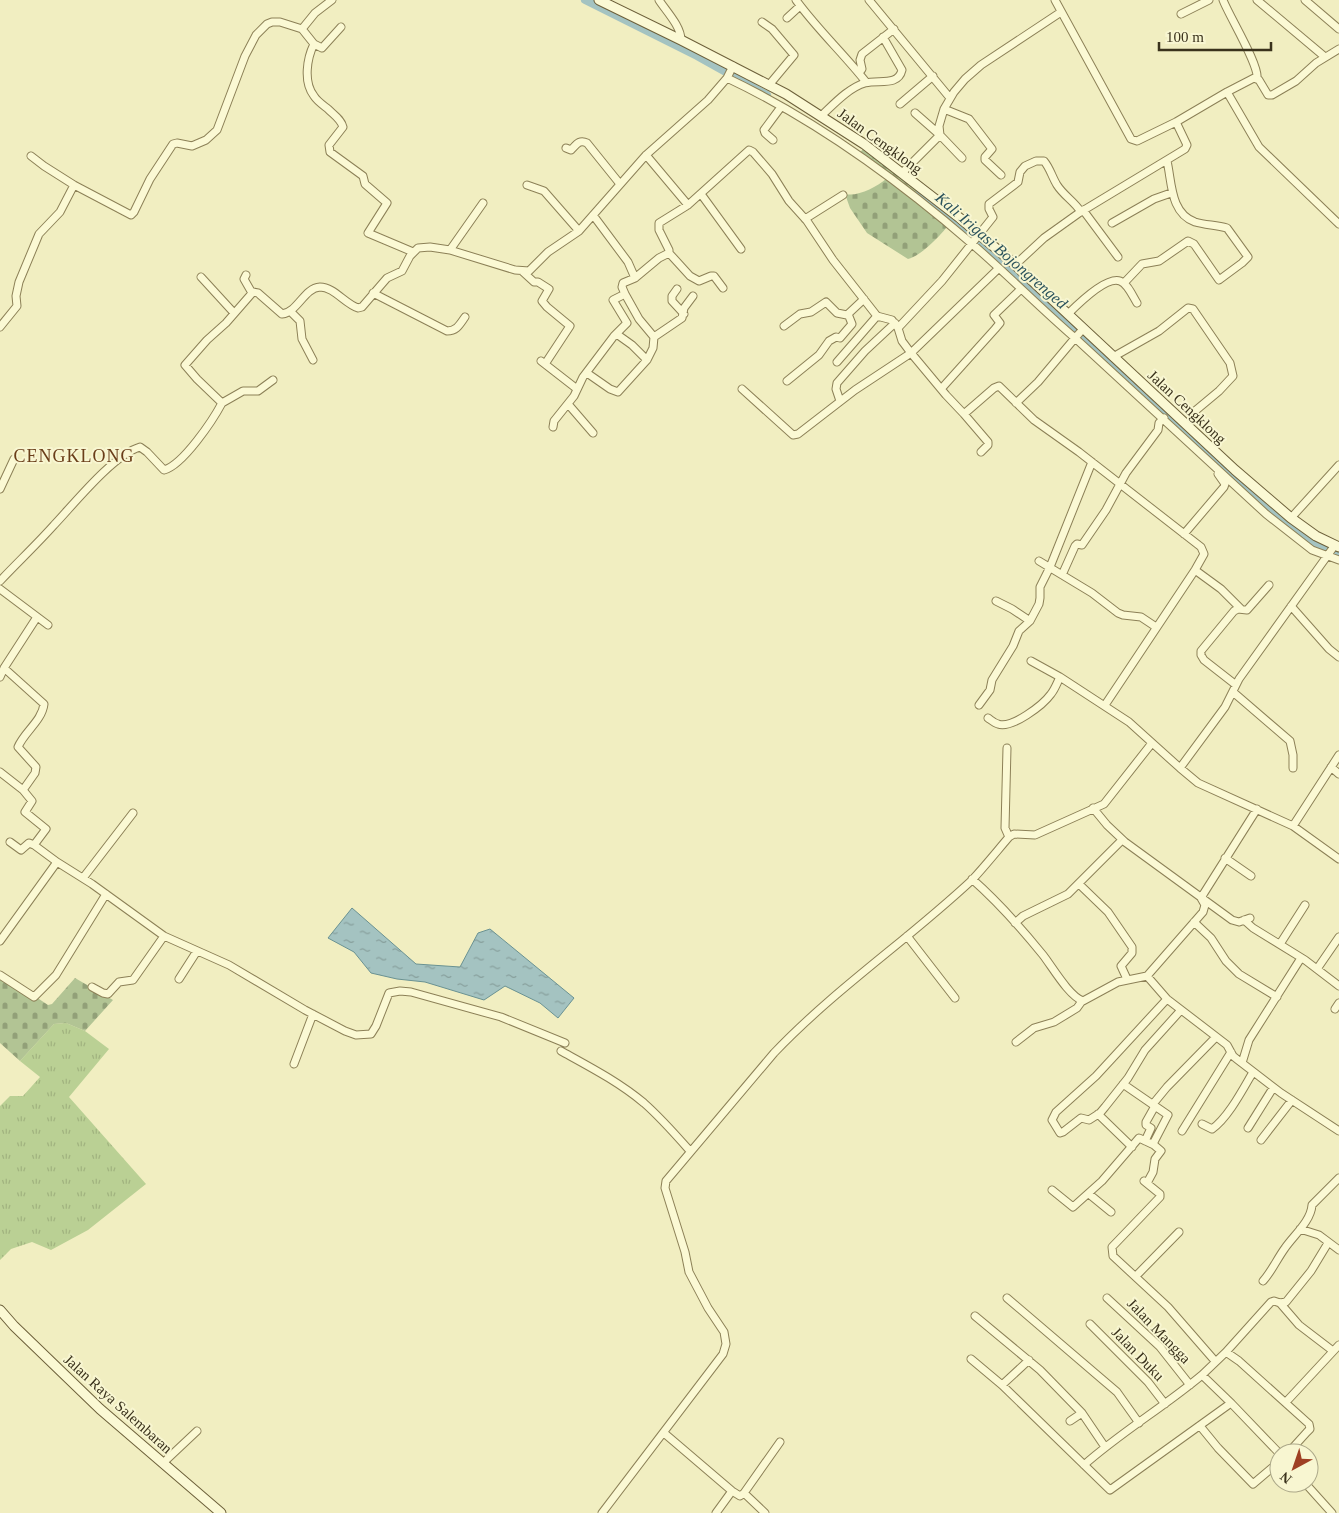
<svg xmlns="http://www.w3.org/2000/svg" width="1339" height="1513" viewBox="0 0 1339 1513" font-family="'Times New Roman',serif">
<defs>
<pattern id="grass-tufts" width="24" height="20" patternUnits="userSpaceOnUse" patternTransform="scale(1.25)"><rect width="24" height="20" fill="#bad094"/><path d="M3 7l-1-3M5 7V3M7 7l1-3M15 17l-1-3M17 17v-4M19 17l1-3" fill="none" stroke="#a1b37f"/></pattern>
<pattern id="cemetery-stones" width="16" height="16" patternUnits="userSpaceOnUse" patternTransform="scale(1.25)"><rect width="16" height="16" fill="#b2c494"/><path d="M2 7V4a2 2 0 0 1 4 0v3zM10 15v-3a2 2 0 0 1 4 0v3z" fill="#92a078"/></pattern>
<pattern id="water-ripples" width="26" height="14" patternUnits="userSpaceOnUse" patternTransform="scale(1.25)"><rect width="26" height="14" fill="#a4c3c1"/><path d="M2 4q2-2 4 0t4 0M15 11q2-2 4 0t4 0" fill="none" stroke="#879f9c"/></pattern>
</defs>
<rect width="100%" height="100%" fill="#f1eec1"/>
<path fill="url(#grass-tufts)" d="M 66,1023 L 85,1031 L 109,1049 L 69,1097 L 146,1184 L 88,1230 L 51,1250 L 32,1242 L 11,1249 L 0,1260 L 0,1106 L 10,1096 L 23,1096 L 40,1077 L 20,1061 L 54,1024 Z"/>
<path fill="url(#cemetery-stones)" d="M 863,149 L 953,219 C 944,232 923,255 908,259 L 867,233 L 850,208 L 845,194 C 858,197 876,187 886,179 L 857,156 Z
M 0,973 L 48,1005 L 52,1004 L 75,978 L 113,1000 L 85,1031 L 66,1023 L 54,1024 L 20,1061 L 0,1043 Z"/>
<path fill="url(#water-ripples)" stroke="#6a9292" d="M 352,908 L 416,964 L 460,967 L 478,933 L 490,929 L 574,998 L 558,1018 L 540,1003 L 505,986 L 484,1000 L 425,982 L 397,979 L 371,973 L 354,952 L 328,938 Z"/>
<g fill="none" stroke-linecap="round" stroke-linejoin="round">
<path stroke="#a4c3c1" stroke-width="8" d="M 585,0 L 697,56 L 767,95
M 918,195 L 948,217 L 987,251 L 1279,520 L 1331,553 L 1339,555"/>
<defs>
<path id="minor" d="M 659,0 C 666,11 681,26 681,40
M 796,0 C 817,29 844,54 866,82
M 869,0 L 950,98
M 1055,0 L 1131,139 L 1137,141 L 1176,122 L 1227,92 L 1259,147 L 1339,224
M 1223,0 C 1229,16 1260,66 1257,79
M 1257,0 L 1325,57
M 1305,0 L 1339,29
M 1181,14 L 1209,0
M 787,18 L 800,6
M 762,22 L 772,29 L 794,55 L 769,85
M 302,29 L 315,13 L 332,0
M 314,44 C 307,58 303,82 314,96 C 317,101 323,105 328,109 C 334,115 341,119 343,127 L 329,145 L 330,152 L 363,176 L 365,184 L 387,203 L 368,233 L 413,252
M 859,73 L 862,69 L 860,60 L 862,54 L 894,29
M 727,78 C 816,120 897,179 971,243 C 1007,274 1039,307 1075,338 L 1083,329
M 1227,92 L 1254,78 L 1259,80 L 1268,95 L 1272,95 L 1296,81 L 1316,63 L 1339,49
M 900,104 L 933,76
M 944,109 L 969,119 L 992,149 L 985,157 L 985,160 L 1001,175
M 821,116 C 833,105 848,88 865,83 C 878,79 898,87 902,70 L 883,37
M 773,140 L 765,133 L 764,130 L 781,107
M 566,148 L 571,150 C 576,145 579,139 587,143 L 620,184
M 646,155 L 688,205
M 31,156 L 44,166 L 74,185 L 131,215 L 134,212 L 150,179 L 173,144 L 177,143 L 192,146 L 206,140 L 217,130 L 245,56 L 256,35 L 267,24 L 272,22 L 280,22 L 302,29 L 314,44 L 322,48 L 341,27
M 962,158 L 940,135 L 939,126 L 944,109 L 954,92 L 965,79 L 981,65 L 1061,12
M 902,173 L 940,135 L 915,113
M 527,185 L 544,191 L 579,231
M 701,194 L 741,249
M 1083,210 L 1118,257
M 593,215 L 628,262 L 635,278
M 805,219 L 843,195
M 1112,223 L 1154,199 L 1171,193
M 450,250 L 483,203
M 1015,265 L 1044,238 L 1079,213 L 1185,149 L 1187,145 L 1176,122
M 522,271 L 534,282 L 538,282 L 549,289 L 542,301 L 547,307 L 570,326 L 545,364
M 246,275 L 244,279 L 252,293
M 201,277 L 234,313
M 1124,283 L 1142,264 L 1159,261 L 1188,241 L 1194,244 L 1219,280 L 1242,263 L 1248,257 L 1227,228 C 1216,225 1205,225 1195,222 C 1170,213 1172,182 1167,161
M 723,288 L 714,276 L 711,276 L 699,281 L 690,276 L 669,253 L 669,250 L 659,230 L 659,223 L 688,205 L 749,150 L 753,152 L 772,174 L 789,201 L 807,221 L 833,260 L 877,316 L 892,320 L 898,328 L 902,341 L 911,353 L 946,395 L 964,414 L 994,388 L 999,386 L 1034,420 L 1079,452 L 1201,547 L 1204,554 L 1195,570 L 1105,705
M 677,289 L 672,296 L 672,301 L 684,314
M 373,293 L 447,331 C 457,331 460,324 465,317
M 290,311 L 300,321 L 302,339 L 313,360
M 1068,314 C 1077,305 1106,276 1120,281 C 1128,284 1133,297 1137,303
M 784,326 L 800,314 L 811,312 L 826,302 L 837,313 L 847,315 L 864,299
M 0,327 L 17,306 L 16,296 L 19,282 L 39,234 L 60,212 L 74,185
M 898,328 L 942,281 L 993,217 L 989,209 L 989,204 L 1018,182 L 1020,172 L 1025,166 L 1036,161 L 1044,161 C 1050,168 1052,177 1057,185 C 1064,196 1074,201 1081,212
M 614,336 L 627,323 L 613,300 L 625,294 L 622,287 L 623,283 L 635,278 L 659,258 L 669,253
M 654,337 L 682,318 L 684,308 L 693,296
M 1113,357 L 1159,331 L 1188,308 L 1193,309 L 1230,363 L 1233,376 L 1219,391 L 1195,411
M 541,361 L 577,389
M 837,362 L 877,316
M 587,373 L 610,389 L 618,392 L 647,360 L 653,348 L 654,337 L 639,319 L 625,294
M 787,381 L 819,355 L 829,341 L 836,337 L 840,338 L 852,324 L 848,314
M 742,389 L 793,435 L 798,434 L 855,390 L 911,353 L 998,269
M 941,389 L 995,329 L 1000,323 L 994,315 L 1021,289
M 840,401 L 836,389 L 837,383 L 865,351 L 895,323
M 222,403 L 243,391 L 258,391 L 273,380
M 1016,403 L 1038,382 L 1075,338 L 1266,514 L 1312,550 L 1339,560
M 568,404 L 593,433
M 964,414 L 988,442 L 988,445 L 981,452
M 553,427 L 554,421 L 574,396 L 583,377 L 614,336 L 618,335 L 632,345 L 647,360
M 0,489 L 14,459
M 1291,518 L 1339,465
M 1184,534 L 1224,487 L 1225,484 L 1218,474
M 1039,561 L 1092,593 L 1118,613 L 1123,615 L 1141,617 L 1156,627
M 1195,570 L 1221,589 L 1241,609
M 1062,575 L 1075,546 L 1077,544 L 1082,545 L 1106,510 L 1126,473 L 1158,430 L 1159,423 L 1164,418
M 0,581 C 18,562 37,544 54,525 C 74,504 113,455 140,447 L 147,452 L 164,470 C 183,465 213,420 222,403 L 197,379 L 185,365 L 207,340 L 226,323 L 253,292 L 258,293 L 282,314 C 298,312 304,288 320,287 C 334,287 345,304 358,308 L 362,307 L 387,278 L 402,271 L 410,256 L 418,248 L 430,247 L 450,250 L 515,270 L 529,271 L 548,252 L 579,231 L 646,155 L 708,100 L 727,78 L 733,66
M 0,589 L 48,625
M 996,601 L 1012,609 L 1030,621
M 1291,606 L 1329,649 L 1339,657
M 1031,661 L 1060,677 L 1129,722 L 1180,768 L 1225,707 L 1239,679 L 1335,545
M 0,677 L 4,668 L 37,617
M 1236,685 L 1204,660 L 1201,655 L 1201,651 L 1234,611 L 1238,609 L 1247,610 L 1269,585
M 1233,692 L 1290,741 L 1293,755 L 1293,768
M 979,705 L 990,690 L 992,680 L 1013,646 L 1019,631 L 1030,621 L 1039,604 L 1040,598 L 1040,587 L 1050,567 L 1092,462
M 988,718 C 991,720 994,723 998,724 C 1012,729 1043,705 1051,694 C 1055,689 1057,683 1060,677
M 1007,748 L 1005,828 L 1009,837
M 1331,767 L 1339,774
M 1180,768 L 1198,783 L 1293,826 L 1339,859
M 0,772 L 23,790
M 1093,808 L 1107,825 L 1125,842 L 1232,920 L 1239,922 L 1250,918
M 1257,809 L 1204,893 L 1201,898 L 1205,905 L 1203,912 L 1147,976 L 1167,999 L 1227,1045 L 1233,1056 L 1238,1060 L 1281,1093 L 1339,1131
M 1293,826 L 1339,755
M 10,842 L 21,850 L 29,843 L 34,845
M 1225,858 L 1251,876
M 57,862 L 92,884 L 164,936 L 229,965 L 305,1010 L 345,1031 L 356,1035 L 371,1034 L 376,1026 L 389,993 L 400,991 L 411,992 L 501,1017 L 565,1043
M 83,878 L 133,813
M 972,879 C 997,901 1022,929 1043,955 C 1053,968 1069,996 1083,1001 L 1118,982 L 1147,976
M 1079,884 L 1108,912 L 1132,947 L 1132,953 L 1121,966 L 1127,979
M 1244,920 L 1253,928 L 1305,960 L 1339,986
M 1194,922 L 1211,938 L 1226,961 L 1239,974 L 1277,997
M 1015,923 L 1023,916 L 1068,894 L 1122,840
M 907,936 L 955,998
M 0,941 L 57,862 L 34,845 L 46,829 L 25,812 L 32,801 L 23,790 L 35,773 L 36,767 L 18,747 C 24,732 42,721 44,704 L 4,668
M 1280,944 L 1305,905
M 1317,969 L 1339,937
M 0,975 L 34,997 L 56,975 L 106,894
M 179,979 L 197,951
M 92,987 L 103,993 L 108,994 L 119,982 L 133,980 L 164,936
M 1167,999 L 1096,1076 L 1056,1112 L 1052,1120 L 1060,1133 L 1063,1132 L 1081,1118 L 1089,1120 L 1100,1113 L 1105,1107 L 1128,1078 L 1145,1050 L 1181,1010
M 1335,1009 L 1339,1003
M 1016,1042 L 1034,1028 L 1054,1022 L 1077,1008 L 1082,1001
M 561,1051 C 590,1067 619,1082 644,1103 C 661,1118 675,1134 690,1151
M 1242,1063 L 1249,1040 L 1301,958
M 294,1064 L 313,1014
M 1123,1084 L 1168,1115 L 1154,1142 L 1154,1145 L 1161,1151 L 1155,1159 L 1153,1172 L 1147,1183
M 1153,1104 L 1167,1087 L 1216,1037
M 1098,1114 L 1132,1147
M 1202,1124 L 1212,1129 C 1228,1118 1243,1089 1253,1072
M 1248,1128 L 1273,1088
M 1182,1131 L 1231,1052
M 1261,1140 L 1292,1100
M 1145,1141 L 1151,1128 L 1146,1125 L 1146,1122 L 1155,1106
M 1144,1181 L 1160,1194 L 1160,1197 L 1112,1247 L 1113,1256 L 1168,1307 L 1215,1361
M 1052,1190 L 1073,1207 L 1102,1181 L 1139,1138 L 1154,1145
M 1089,1194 L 1111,1212
M 1300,1229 L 1319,1235 L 1339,1250
M 1136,1276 L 1179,1232
M 1263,1281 C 1272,1271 1277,1259 1285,1248 C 1294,1235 1311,1221 1312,1205 L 1339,1178
M 1007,1298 L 1117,1392 L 1139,1423
M 1107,1298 L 1160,1347 L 1190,1385
M 1280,1303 L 1299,1325 L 1333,1351
M 975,1316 L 1040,1370 L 1082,1413 L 1105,1447
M 1090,1324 L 1148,1382 L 1165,1404
M 1226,1352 L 1271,1302 L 1274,1301 L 1280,1303 L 1286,1302 L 1311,1271 L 1328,1243
M 971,1359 L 1002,1385 L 1110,1490 L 1231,1403
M 1002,1385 L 1029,1360
M 1286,1402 L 1339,1345
M 1070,1421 L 1082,1413
M 1200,1426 L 1218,1448 L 1253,1484 L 1279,1462
M 664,1433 L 732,1491 L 740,1496 L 744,1493 L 765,1513
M 1279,1453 L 1231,1403 L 1202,1375 L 1226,1352 L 1239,1361 L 1309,1424 L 1310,1429 L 1307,1432 L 1288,1453
M 163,1463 L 197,1431
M 1084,1465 C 1121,1432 1164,1407 1202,1375
M 1305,1483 L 1332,1513
M 744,1493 L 780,1442
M 602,1513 L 723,1354 L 726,1344 L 724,1332 L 708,1308 L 689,1272 L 685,1252 L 665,1188 L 666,1181 L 774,1053 C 835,989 908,940 972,880 C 985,866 997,851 1009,837 L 1014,834 L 1035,835 L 1104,804 L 1152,743
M 716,1513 L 732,1491"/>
<path id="secondary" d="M 599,0 L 681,40 L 786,94 L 864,144 L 961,219 L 1011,261 L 1235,470 L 1291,518 L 1316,536 L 1339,547
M 0,1310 L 14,1326 L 100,1409 L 221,1513"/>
</defs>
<use href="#minor" stroke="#8c8057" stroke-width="9"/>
<use href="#secondary" stroke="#6d603a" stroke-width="11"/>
<use href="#minor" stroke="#fbf9d4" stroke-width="7"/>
<use href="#secondary" stroke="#fbf9d4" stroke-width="9"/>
</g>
<g text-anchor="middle" stroke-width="4" stroke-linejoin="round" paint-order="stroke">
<g font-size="15" fill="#3a321c" stroke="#f8f6d1">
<text transform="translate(880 141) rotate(36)" y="5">Jalan Cengklong</text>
<text transform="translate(1187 407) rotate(43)" y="5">Jalan Cengklong</text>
<text transform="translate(1159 1331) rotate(46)" y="5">Jalan Mangga</text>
<text transform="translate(1138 1354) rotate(46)" y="5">Jalan Duku</text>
<text transform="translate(118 1404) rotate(42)" y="5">Jalan Raya Salembaran</text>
</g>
<g font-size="16" font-style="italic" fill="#2a525b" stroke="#f8f6d1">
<text transform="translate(1002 250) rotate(41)" y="6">Kali Irigasi Bojongrenged</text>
</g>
<g font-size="18" letter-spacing="1" fill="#6a3e19" stroke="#f8f6d1">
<text x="74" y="462">CENGKLONG</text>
</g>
</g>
<g transform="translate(1294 1468) rotate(220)"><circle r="24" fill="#f8f6d1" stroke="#aca889"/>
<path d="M0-4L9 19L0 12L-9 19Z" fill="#9f4023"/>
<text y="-8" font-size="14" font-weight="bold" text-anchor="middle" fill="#3a321c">N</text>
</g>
<path d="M1159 42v8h112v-8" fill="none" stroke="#3a321c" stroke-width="2.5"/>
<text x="1166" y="42" font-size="15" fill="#3a321c" stroke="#f8f6d1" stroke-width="4" paint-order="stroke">100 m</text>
</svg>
